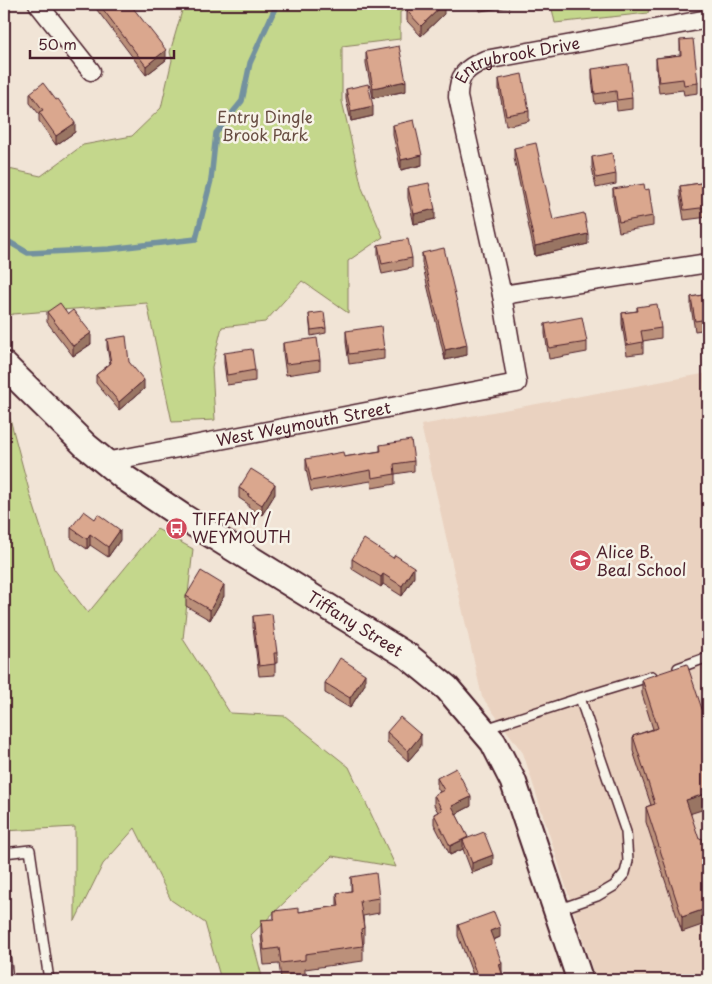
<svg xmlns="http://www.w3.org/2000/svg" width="712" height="984" viewBox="0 0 712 984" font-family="'Playpen Sans',sans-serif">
<rect width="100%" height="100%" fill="#f1e4d6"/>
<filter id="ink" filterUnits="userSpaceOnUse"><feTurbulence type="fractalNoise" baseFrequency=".02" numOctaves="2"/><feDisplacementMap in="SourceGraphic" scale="10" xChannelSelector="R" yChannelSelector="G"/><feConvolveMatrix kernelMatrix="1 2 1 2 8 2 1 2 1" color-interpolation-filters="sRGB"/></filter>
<g filter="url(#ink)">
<path fill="#ead2c0" d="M 708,373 L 708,980 L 596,980 L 523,753 L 482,697 L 421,425 Z"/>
<path fill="#c4d78c" stroke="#877b5c" d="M 184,4 L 421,4 L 400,12 L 400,39 L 342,46 L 342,101 L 362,188 L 383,237 L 348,261 L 348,313 L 302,281 L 265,322 L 222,327 L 212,367 L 215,420 L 172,422 L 147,303 L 13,314 L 4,318 L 4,168 L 41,176 L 83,145 L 132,136 L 161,108 L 172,60 L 170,52 Z
M 551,4 L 650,4 L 648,13 L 555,23 Z
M 4,396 L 30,494 L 54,569 L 88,613 L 157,529 L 193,549 L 183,639 L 230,713 L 285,716 L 349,767 L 396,867 L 332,856 L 251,935 L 263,980 L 221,980 L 205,923 L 171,900 L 135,828 L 103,864 L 75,921 L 75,827 L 4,831 Z"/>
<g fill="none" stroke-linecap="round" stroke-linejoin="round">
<path stroke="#73919f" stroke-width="5.5" d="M 4,239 L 28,253 L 109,249 L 196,239 L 211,180 L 216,133 L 242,101 L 250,63 L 277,4"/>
<defs>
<path id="lane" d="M 678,668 L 708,657
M 580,698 L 652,676
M 485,729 L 580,698 L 626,832 L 628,861 L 625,873 L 614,886 L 597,896 L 557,910
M 4,853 L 30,850 L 49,980
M 4,946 L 8,980"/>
<g id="street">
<path d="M 38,4 L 91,71"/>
<path d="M 502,295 L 708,263"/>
<path id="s1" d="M 105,462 L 517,383 L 502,295 L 458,97 C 458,75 466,68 485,60 L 708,19"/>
</g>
<g id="secondary">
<path id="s2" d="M 4,365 L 86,446 L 125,478 L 183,517 L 409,657 L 447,688 L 493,742 L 513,781 L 580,980"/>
</g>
</defs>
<use href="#lane" stroke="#4a1f2b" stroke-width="12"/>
<use href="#street" stroke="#4a1f2b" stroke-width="21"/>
<use href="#secondary" stroke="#4a1f2b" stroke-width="29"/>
<use href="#lane" stroke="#f7f3e8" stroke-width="9"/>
<use href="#street" stroke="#f7f3e8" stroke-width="18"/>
<use href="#secondary" stroke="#f7f3e8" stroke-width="25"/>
</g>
<path fill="#bb907a" stroke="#4a1f2b" d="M 94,4 L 130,4 L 166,60 L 146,75 L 94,6 Z
M 479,4 L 515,4 L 515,6 L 480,11 Z
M 407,11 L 444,14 L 421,36 L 407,21 Z
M 680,40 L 698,83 L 698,93 L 684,95 L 683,90 L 659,93 L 656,68 L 656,58 L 680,55 Z
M 366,52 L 406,91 L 373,98 L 366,63 Z
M 592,69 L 632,98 L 632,109 L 617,111 L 616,101 L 595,104 L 592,79 Z
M 499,79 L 529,111 L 529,121 L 506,126 L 499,89 Z
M 346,89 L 373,116 L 351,121 L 346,99 Z
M 30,93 L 75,132 L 56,145 L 39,121 L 39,114 L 30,103 Z
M 393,125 L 422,165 L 401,170 L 393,135 Z
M 514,148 L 553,220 L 588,244 L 535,256 L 514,158 Z
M 592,157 L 616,174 L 616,184 L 596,188 L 592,167 Z
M 708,182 L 708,217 L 684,220 L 680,196 L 680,186 Z
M 408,187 L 435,219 L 414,224 L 408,198 Z
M 613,189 L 645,190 L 653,216 L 653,226 L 619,232 L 613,200 Z
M 378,245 L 412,258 L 412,268 L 382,274 L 378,255 Z
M 422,253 L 467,355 L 445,360 L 422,263 Z
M 708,294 L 708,329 L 695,331 L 691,307 L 691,297 Z
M 637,307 L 661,328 L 661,338 L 643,341 L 643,353 L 627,355 L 622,324 L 622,313 L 637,311 Z
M 47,312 L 68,314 L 91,344 L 73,356 L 47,322 Z
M 309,314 L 326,328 L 326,333 L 311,336 Z
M 545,324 L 587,342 L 587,352 L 549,359 L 545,334 Z
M 346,331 L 384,349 L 384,359 L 349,364 L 346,342 Z
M 107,339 L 129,362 L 144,389 L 119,410 L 96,383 L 96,375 L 110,364 L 107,347 Z
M 283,343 L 320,360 L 320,370 L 286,375 L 283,353 Z
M 224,353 L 255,370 L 255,381 L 227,385 L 224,363 Z
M 380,445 L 414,461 L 414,471 L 395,474 L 395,484 L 372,488 L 371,481 L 311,491 L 306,469 L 306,459 L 344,457 L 380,451 Z
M 239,488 L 275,494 L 262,515 L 248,507 L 248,504 L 239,498 Z
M 95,519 L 120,540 L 108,557 L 90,545 L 87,549 L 71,538 L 71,528 Z
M 352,559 L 414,577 L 402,596 L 383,584 L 381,587 L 352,569 Z
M 186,596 L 224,596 L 210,620 L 186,606 Z
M 253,616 L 277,653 L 277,663 L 275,663 L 275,675 L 259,676 L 253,627 Z
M 642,679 L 691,813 L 682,932 L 646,822 L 646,807 L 651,805 L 633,751 L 633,736 L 653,729 L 642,694 Z
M 325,683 L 365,684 L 350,708 L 325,693 Z
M 387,732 L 421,746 L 408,761 L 387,742 Z
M 437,778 L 471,806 L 456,814 L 468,838 L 493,865 L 472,873 L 463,849 L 450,855 L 434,824 L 434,814 L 438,812 L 434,805 L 434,795 L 440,792 L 437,787 Z
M 351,877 L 379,898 L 379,913 L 363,916 L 364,928 L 364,943 L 363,944 L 363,961 L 305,969 L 305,975 L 281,978 L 279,964 L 264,965 L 261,935 L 261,920 L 274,919 L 274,911 L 299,912 L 337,906 L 337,893 L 351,891 Z
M 458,925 L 500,937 L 494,940 L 504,980 L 475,980 L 458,936 Z"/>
<path fill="#997563" stroke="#4a1f2b" d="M 444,4 L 444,14 L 421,36 L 421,26 Z
M 166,50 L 166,60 L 146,75 L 146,66 Z
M 406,81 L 406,91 L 373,98 L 373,88 Z
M 373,106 L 373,116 L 351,121 L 351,111 Z
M 75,123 L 75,132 L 56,145 L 56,136 Z
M 422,155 L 422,165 L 401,170 L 401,160 Z
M 435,209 L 435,219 L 414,224 L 414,214 Z
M 588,234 L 588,244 L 535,256 L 535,246 Z
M 91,333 L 91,344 L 73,356 L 73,346 Z
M 467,345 L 467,355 L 445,360 L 445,350 Z
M 144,380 L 144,389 L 119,410 L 119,402 Z
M 275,484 L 275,494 L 262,515 L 262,505 Z
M 120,530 L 120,540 L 108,557 L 108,547 Z
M 90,534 L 90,545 L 87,549 L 87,539 Z
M 414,567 L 414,577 L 402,596 L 402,586 Z
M 383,574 L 383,584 L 381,587 L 381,577 Z
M 224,585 L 224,596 L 210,620 L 210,610 Z
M 365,674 L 365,684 L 350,708 L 350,698 Z
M 421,735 L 421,746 L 408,761 L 408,751 Z
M 708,793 L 708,808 L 686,815 L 686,800 Z
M 471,797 L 471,806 L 452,816 L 452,806 Z
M 463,840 L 463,849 L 450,855 L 450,846 Z
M 493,855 L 493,865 L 472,873 L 472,863 Z
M 708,908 L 708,923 L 682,932 L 682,917 Z
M 500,927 L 500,937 L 490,941 L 490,931 Z
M 502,963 L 502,973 L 499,975 L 499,964 Z"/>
<path fill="#daa78e" stroke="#4a1f2b" d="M 99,4 L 130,4 L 166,50 L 146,66 Z
M 414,4 L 444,4 L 421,26 L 407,11 Z
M 693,39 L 698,83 L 684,85 L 683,79 L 659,82 L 656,58 L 681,55 L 680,40 Z
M 399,46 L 406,81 L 373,88 L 366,52 Z
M 628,64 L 632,98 L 617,100 L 616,91 L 595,94 L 592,69 Z
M 522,74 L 529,111 L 506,115 L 499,79 Z
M 43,83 L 56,100 L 58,99 L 75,123 L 56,136 L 39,112 L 43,110 L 30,93 Z
M 368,84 L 373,106 L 351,111 L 346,89 Z
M 414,120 L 422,155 L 401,160 L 393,125 Z
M 536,143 L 553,220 L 584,213 L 588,234 L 535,246 L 514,148 Z
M 612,153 L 616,174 L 596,178 L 592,157 Z
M 708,182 L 708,207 L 684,210 L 680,186 Z
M 429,183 L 435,209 L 414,214 L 408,187 Z
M 644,184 L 645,190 L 649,189 L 653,216 L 619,222 L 613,189 Z
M 408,239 L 412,258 L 382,264 L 378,245 Z
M 444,248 L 467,345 L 445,350 L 422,253 Z
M 708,294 L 708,319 L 695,321 L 691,297 Z
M 60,303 L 68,314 L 73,310 L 91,333 L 73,346 L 47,312 Z
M 657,304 L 661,328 L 641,331 L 643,342 L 627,345 L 622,313 L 638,311 L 637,307 Z
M 324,312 L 326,328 L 311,330 L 309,314 Z
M 582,317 L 587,342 L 549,348 L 545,324 Z
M 381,326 L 384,349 L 349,354 L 346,331 Z
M 126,336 L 129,362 L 144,380 L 119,402 L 96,375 L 111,363 L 107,339 Z
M 317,338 L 320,360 L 286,364 L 283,343 Z
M 252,349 L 255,370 L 227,375 L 224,353 Z
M 411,440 L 414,461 L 394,464 L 395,474 L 372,478 L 371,470 L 311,481 L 306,459 L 343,452 L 344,457 L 381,451 L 380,445 Z
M 251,469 L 275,484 L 262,505 L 248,496 L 249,494 L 239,488 Z
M 84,511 L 95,519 L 98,514 L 120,530 L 108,547 L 90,534 L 87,539 L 71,528 Z
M 364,539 L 393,558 L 395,555 L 414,567 L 402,586 L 383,574 L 381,577 L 352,559 Z
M 201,571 L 224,585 L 210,610 L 186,596 Z
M 272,614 L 277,653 L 274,653 L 275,664 L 259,666 L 253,616 Z
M 340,658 L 365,674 L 350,698 L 325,683 Z
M 687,664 L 705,718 L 708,717 L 708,793 L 686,800 L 699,839 L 702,838 L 705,845 L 708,844 L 708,908 L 682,917 L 646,807 L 655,804 L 633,736 L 658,728 L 642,679 Z
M 400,717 L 421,735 L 408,751 L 387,732 Z
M 456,768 L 471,797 L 452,806 L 468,837 L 450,846 L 434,814 L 442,810 L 434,795 L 444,790 L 437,778 Z
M 484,832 L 493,855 L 472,863 L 463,840 Z
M 376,873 L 379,898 L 360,901 L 364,928 L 361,929 L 363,946 L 305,954 L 305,960 L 281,963 L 279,948 L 264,950 L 261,920 L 274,919 L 274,911 L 299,908 L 299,912 L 339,906 L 337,893 L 352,891 L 351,877 Z
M 494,912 L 500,927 L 490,931 L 502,963 L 499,964 L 504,980 L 479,980 L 458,925 Z"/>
</g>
<defs>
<symbol id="bus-disc" viewBox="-11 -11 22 22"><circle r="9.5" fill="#d1495b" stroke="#f7f3e8"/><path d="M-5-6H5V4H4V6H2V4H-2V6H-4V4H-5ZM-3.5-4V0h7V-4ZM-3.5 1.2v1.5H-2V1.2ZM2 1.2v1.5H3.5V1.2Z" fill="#fff"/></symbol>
<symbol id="school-disc" viewBox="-11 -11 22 22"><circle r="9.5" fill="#d1495b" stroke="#f7f3e8"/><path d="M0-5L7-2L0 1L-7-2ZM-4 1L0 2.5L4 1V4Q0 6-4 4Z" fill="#fff"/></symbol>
</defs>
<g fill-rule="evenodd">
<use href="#bus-disc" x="164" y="516" width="25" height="25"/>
<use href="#school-disc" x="568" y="548" width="25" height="25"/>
</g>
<g text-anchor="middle" stroke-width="5" stroke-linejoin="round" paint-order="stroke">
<g font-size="16" fill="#4a1f2b" stroke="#f7f3e8">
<text dy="6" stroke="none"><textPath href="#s1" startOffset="792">Entrybrook Drive</textPath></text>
<text dy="6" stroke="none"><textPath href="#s1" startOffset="202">West Weymouth Street</textPath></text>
<text dy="6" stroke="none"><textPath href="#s2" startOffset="438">Tiffany Street</textPath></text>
</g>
<g font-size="16" fill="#684d43" stroke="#f7f3e8">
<text x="265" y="123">Entry Dingle<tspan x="265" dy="18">Brook Park</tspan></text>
</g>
<g font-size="16" fill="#4a1f2b" stroke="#f7f3e8" text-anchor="start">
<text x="192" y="525">TIFFANY /<tspan x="192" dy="18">WEYMOUTH</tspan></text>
<text x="596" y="558">Alice B.<tspan x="596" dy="18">Beal School</tspan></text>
</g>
</g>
<rect width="712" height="984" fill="none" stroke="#f7f3e8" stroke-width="20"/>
<rect x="10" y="10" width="692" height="964" fill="none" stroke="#4a1f2b" stroke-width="2" filter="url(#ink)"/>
<path d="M30 50v8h144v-8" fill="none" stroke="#4a1f2b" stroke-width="2.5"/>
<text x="38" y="50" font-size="15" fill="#4a1f2b" stroke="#f7f3e8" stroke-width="4" paint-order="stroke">50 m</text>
</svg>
